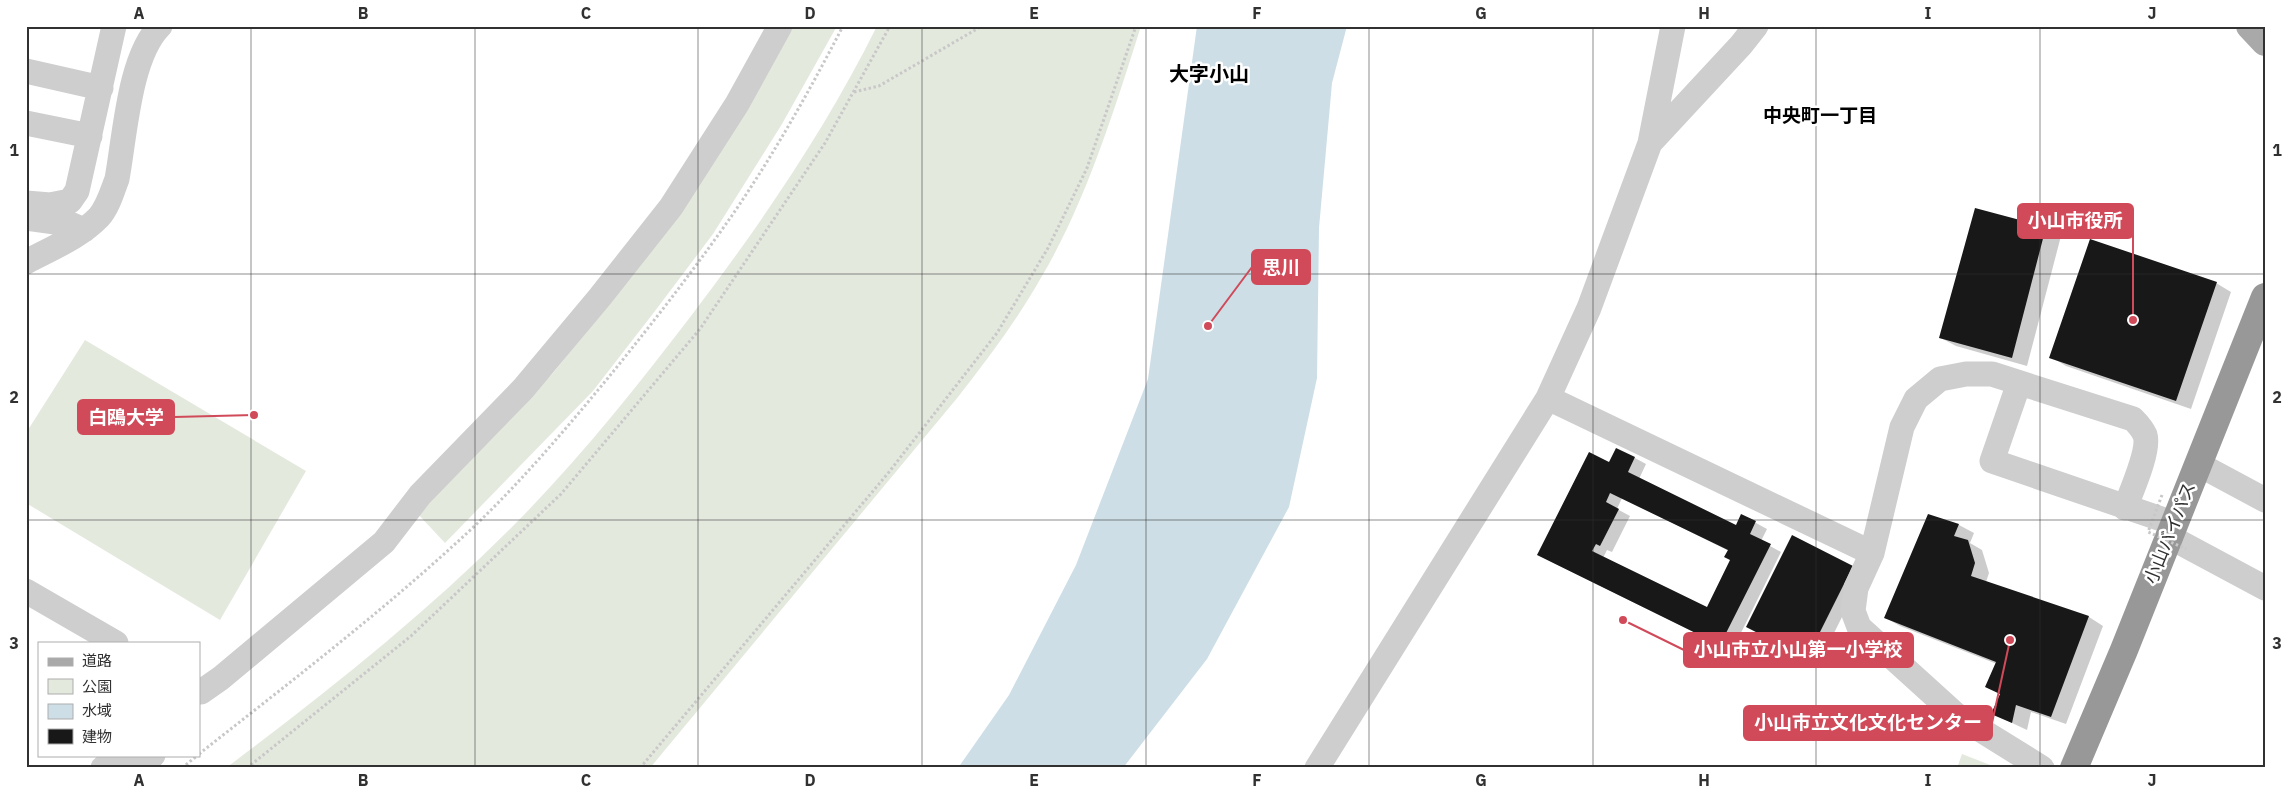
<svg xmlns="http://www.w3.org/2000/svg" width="2291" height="794" viewBox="0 0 2291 794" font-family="'IBM Plex Sans','Noto Sans JP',sans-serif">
<rect width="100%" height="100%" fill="#fff"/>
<path fill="#e4e9de" d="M 792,26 L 837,26 L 782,124 L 713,234 L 655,311 L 593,391 L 445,543 L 417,513 L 553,373 L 614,298 Z
M 877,26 L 1141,26 C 1115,108 1086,202 1042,276 C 1018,319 988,358 958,397 L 650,768 L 226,768 C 327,692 427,613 516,523 C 580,458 636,388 691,316 C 760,225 826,129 877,26 Z
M 85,340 L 306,471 L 220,620 L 26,503 L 26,433 Z
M 1962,754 L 1998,768 L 1957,768 Z"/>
<path fill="#cddee7" d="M 1197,26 L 1347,26 L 1332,83 L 1319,228 L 1317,378 L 1289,507 L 1207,659 L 1123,768 L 958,768 L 1009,695 L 1076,565 L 1148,379 Z"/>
<path fill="#0003" fill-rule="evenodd" d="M 1976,209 L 2046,228 L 2061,236 L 2027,366 L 1956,346 L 1941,338 Z
M 2216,283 L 2231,292 L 2191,409 L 2066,366 L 2051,357 Z
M 1635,458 L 1646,464 L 1639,479 L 1736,527 L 1742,516 L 1756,523 L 1767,529 L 1761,541 L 1781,552 L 1732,651 L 1550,561 L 1610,464 ZM 1622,498 L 1729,551 L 1732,560 L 1707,609 L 1603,558 L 1607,550 L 1612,552 L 1630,516 L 1617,509 Z
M 1929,515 L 1959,525 L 1974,533 L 1970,543 L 1982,550 L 1989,573 L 1986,582 L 2089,617 L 2103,626 L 2066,724 L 2031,712 L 2027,730 L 1993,714 L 2001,695 L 1987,686 L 1997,664 L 1900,626 L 1886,618 Z
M 1793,537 L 1864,573 L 1819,663 L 1759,633 Z"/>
<path fill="#181818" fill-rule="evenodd" d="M 1975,208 L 2046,227 L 2012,358 L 1939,338 Z
M 2090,239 L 2217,282 L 2176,401 L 2049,358 Z
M 1616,448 L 1635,457 L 1628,472 L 1736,525 L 1741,514 L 1756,521 L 1750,534 L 1771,544 L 1720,645 L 1537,555 L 1589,452 L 1609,462 ZM 1610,493 L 1728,550 L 1724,557 L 1730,560 L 1707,607 L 1592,551 L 1596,544 L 1600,546 L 1619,509 L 1606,502 Z
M 1928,514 L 1959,524 L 1954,536 L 1968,540 L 1975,563 L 1971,576 L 2089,616 L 2051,717 L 2016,705 L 2012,723 L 1991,714 L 2000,694 L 1985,687 L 1996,662 L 1884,618 Z
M 1792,535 L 1853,566 L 1807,658 L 1746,627 Z"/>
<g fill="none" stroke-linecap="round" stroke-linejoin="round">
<path stroke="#c8c8c8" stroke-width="3" stroke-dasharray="2.5 2.5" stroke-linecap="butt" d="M 854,92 L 879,86 L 982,26
M 199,754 C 285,686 373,619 454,545 C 510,495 560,436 608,378 C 651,325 694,270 733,214 C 774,154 810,90 843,26
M 182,768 L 198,755
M 247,768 L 411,636 L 561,494 L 700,329 L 825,143 L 890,26
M 640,768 L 889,472 L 997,333 L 1048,248 L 1087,168 L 1136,26"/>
<path stroke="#cecece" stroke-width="25" d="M 26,71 L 101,88
M 26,123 L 90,136
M 1650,143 L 1741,45 L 1756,26
M 26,203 L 50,205 L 70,201 L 77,191 L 114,26
M 26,218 L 70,224 L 84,230
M 26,262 C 50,249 80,237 99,217 C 108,207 112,192 117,179 C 125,136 129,57 160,26
M 2019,383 L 1992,461 L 2173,523
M 1548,398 L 1872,553
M 2198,464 L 2265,500
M 2168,536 L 2265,588
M 26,591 L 116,643
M 199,690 L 201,692 L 221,678 L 384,542 L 420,495 L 523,389 L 600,297 L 671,207 L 737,104 L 780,26
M 103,768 L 120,755
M 139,768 L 153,755
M 1317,768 L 1548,398 L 1589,308 L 1650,143 L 1673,26
M 2042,768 L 1955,714 L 1859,627 L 1853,611 L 1856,588 L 1872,553 L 1902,427 L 1916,399 L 1940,379 L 1966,374 L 1992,374 L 2133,419 C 2138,424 2142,428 2145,435 C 2150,450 2131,492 2125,508"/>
<path stroke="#a9a9a9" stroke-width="28" d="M 2250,26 L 2265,42"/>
<path stroke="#989898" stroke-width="28" d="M 2074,768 L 2124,650 L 2265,297"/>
<path stroke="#c8c8c8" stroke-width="3" stroke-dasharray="2.5 2.5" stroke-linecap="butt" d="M 2162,495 L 2148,532 L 2186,549"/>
</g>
<path fill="none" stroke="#313131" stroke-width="1" stroke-opacity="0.55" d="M 251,26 L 251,768M 475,26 L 475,768M 698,26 L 698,768M 922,26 L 922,768M 1146,26 L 1146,768M 1369,26 L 1369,768M 1593,26 L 1593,768M 1816,26 L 1816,768M 2040,26 L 2040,768M 26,274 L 2265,274M 26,520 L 2265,520"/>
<g text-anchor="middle" stroke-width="5" stroke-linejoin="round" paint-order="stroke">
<g font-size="18" fill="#313131" stroke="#fff">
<text transform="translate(2170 533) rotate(-68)" y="6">小山バイパス</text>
</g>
<g font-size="19" font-weight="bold" fill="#000" stroke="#fff">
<text x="1820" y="122">中央町一丁目</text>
</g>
<g font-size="20" font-weight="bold" fill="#000" stroke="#fff">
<text x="1209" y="81">大字小山</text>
</g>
</g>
<path fill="none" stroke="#d04a59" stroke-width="2" d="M2133 320L2133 221M1208 326L1252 267M254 415L174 417M1623 620L1684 650M2010 640L1992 723"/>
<g fill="#d04a59" stroke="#fff" stroke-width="2">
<circle cx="2133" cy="320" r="5"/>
<circle cx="1208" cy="326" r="5"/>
<circle cx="254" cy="415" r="5"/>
<circle cx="1623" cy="620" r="5"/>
<circle cx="2010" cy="640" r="5"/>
</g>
<g fill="#d04a59" stroke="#d04a59" stroke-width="2">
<rect x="2018" y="204" width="115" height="34" rx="5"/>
<rect x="1252" y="250" width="58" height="34" rx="5"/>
<rect x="78" y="400" width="96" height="34" rx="5"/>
<rect x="1684" y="633" width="229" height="34" rx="5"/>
<rect x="1744" y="706" width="248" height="34" rx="5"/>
</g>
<g font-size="19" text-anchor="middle" font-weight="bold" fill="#fff">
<text x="2075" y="227">小山市役所</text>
<text x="1281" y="274">思川</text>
<text x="126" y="424">白鴎大学</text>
<text x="1798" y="656">小山市立小山第一小学校</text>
<text x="1868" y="729">小山市立文化文化センター</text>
</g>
<rect width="2291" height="794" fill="none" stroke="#ffffff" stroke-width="55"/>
<rect x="38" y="642" width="162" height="115" fill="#ffffff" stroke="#adadad"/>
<rect x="48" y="658" width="25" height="8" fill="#a9a9a9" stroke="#adadad"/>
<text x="82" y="666" font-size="15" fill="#313131">道路</text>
<rect x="48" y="679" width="25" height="15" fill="#e4e9de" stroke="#adadad"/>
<text x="82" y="692" font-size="15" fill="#313131">公園</text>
<rect x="48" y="704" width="25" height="15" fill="#cddee7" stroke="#adadad"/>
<text x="82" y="716" font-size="15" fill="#313131">水域</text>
<rect x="48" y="729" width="25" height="15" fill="#181818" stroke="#adadad"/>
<text x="82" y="742" font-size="15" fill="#313131">建物</text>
<rect x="28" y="28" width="2236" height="738" fill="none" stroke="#313131" stroke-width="2"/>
<g font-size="16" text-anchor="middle" font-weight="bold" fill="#313131">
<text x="139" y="19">A</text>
<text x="363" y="19">B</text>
<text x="586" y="19">C</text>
<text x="810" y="19">D</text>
<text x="1034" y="19">E</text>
<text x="1257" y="19">F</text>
<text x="1481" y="19">G</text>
<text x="1704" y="19">H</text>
<text x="1928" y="19">I</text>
<text x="2152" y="19">J</text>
<text x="14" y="156">1</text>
<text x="2277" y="156">1</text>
<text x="14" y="403">2</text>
<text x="2277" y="403">2</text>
<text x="14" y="649">3</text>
<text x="2277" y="649">3</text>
<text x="139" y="786">A</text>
<text x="363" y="786">B</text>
<text x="586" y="786">C</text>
<text x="810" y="786">D</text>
<text x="1034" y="786">E</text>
<text x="1257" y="786">F</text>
<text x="1481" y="786">G</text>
<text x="1704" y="786">H</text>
<text x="1928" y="786">I</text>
<text x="2152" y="786">J</text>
</g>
</svg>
